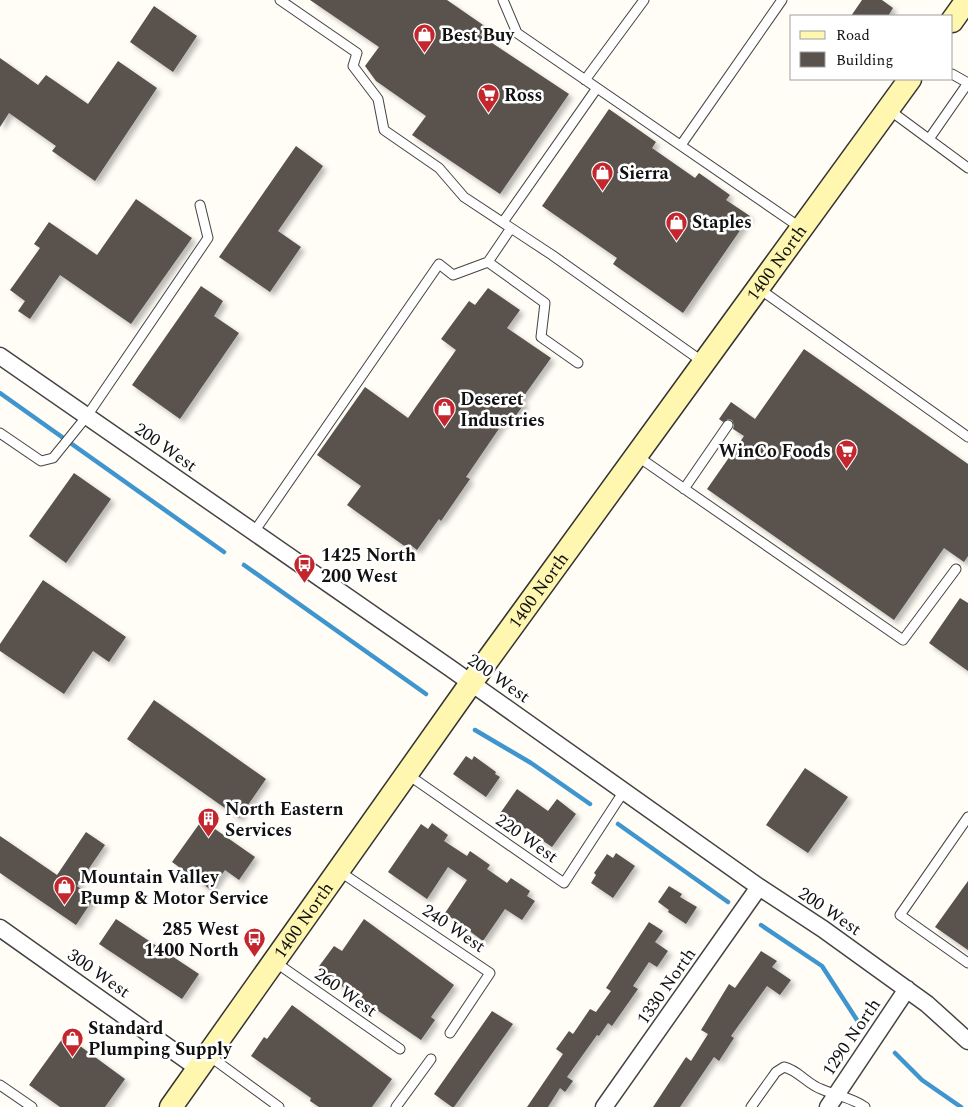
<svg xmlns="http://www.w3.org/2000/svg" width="968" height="1107" viewBox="0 0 968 1107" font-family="Spectral,serif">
<defs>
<filter id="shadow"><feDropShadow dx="4" dy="4" stdDeviation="2.5" flood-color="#0004"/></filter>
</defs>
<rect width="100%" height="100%" fill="#fffdf5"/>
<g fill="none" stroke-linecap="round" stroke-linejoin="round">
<path stroke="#3f96cf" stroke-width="4.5" d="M 0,393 L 224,552
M 244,565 L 426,694
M 475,730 L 531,763 L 590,804
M 618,824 L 728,902
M 761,925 L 822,966 L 857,1020
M 895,1053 L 922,1080 L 961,1107"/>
</g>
<path fill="#5a524d" filter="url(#shadow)" d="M 310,0 L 447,0 L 486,27 L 480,35 L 569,94 L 500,194 L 412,135 L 426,116 L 376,81 L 365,66 L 379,47 Z
M 862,0 L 882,0 L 893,8 L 888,16 L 851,16 Z
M 154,6 L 197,36 L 173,72 L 130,42 Z
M 0,58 L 38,85 L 46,75 L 88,104 L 118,61 L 157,88 L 95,181 L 52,151 L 56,146 L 9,113 L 0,127 Z
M 609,109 L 656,142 L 652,148 L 695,178 L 699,173 L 730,195 L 726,200 L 750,216 L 683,313 L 613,264 L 617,258 L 542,206 Z
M 296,146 L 323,166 L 278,231 L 301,247 L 270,292 L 219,257 Z
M 136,199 L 192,238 L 131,324 L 60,275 L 30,319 L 18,311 L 25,301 L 10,290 L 40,248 L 34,244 L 49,222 L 97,255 Z
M 201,286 L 223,301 L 214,316 L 239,333 L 180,419 L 132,385 Z
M 488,288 L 520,310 L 507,328 L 551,358 L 521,400 L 525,403 L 514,418 L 509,414 L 466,477 L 470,479 L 441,521 L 439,519 L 417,550 L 412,546 L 410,550 L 347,505 L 361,486 L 317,455 L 365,387 L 408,418 L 456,350 L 441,339 L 469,301 L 475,305 Z
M 804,349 L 968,464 L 968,556 L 964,562 L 944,548 L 894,620 L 707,489 L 744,436 L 733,429 L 734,425 L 732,420 L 728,419 L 723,422 L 719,419 L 731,402 L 755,419 Z
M 74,473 L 111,499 L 66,563 L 29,536 Z
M 43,580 L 126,637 L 109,662 L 93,651 L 64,694 L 0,651 L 0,644 Z
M 960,598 L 968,603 L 968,671 L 929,643 Z
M 154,700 L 266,779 L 239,818 L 127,739 Z
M 466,756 L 472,760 L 474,756 L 496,772 L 495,774 L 500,777 L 486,797 L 453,774 Z
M 805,768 L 848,797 L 808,853 L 766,825 Z
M 517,789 L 548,811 L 557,799 L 576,814 L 552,847 L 501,812 Z
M 202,820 L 255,857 L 239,880 L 225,870 L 211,890 L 172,862 Z
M 432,823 L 448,835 L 444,841 L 467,856 L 470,851 L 490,865 L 487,869 L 507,883 L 511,878 L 530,891 L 527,896 L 535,901 L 522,920 L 505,909 L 483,941 L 445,913 L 467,880 L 448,867 L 427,899 L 388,872 L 421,824 L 428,829 Z
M 86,832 L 105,845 L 77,886 L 94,898 L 76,925 L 0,873 L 0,836 L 57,875 Z
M 616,853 L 635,866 L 613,898 L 591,883 L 596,875 L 594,873 L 607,854 L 613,858 Z
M 968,881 L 968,950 L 935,927 Z
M 669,886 L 682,894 L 680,897 L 697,907 L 686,924 L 668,912 L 669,910 L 658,902 Z
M 116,919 L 199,974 L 182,999 L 99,944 Z
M 364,919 L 454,985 L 431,1017 L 435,1020 L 421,1040 L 317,969 L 334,946 L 342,951 Z
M 649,922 L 663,931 L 655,942 L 668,951 L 657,967 L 649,962 L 633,986 L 638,989 L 612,1026 L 608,1023 L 599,1036 L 597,1035 L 567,1077 L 573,1081 L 565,1092 L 560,1088 L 548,1107 L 527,1107 L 563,1054 L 556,1049 L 569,1031 L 573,1034 L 590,1009 L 596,1012 L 611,991 L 606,988 Z
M 761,951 L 777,961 L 772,967 L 791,980 L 780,995 L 767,986 L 731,1036 L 734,1038 L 719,1061 L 714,1057 L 680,1107 L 653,1107 L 686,1057 L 691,1061 L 708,1034 L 701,1030 L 729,984 L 735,988 Z
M 292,1005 L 392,1079 L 372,1107 L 319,1107 L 310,1101 L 311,1098 L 251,1056 L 264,1037 L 267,1039 Z
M 492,1011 L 513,1024 L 454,1107 L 452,1107 L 434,1094 Z
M 65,1035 L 125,1079 L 105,1107 L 60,1107 L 29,1085 Z"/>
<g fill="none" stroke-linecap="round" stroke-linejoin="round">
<defs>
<path id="lane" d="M 280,0 L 357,53 L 353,66 L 378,99 L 384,130 L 439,168 L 464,197 L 552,255 L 703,362
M 503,0 L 517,33 L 801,228
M 952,74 L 968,83
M 585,80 L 644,0
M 888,109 L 968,168
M 929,139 L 968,83
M 681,145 L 782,0
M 503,222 L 597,88
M 488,262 L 511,228
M 758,288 L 968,437
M 0,433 L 41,461 L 53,458 L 87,416 L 208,238 L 200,205
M 637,456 L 903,640 L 956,569
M 684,489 L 728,425
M 254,532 L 439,264 L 453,275 L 488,262 L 545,303 L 541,337 L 578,363
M 407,774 L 564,883 L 624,791
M 968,817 L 900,915 L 968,963
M 339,871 L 490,973 L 450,1033
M 275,962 L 400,1049
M 208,1055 L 279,1107
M 0,1085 L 32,1107
M 396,1107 L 431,1059
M 751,1107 L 776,1072 L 784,1067 C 798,1070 807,1084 821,1089 C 836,1096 851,1097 865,1107"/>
<path id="street" d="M 0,356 L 450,668 L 759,887 L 823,929 L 927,1004 L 968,1041
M 0,928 L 199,1069
M 604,1107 L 759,887
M 828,1107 L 907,989"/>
<g id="secondary">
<path d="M 952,21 L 967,0"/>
<path id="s1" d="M 171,1107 L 471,683 L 910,79"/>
</g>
</defs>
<use href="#lane" stroke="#444" stroke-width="11"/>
<use href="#street" stroke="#444" stroke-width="19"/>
<use href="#secondary" stroke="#333" stroke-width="25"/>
<use href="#lane" stroke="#fff" stroke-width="9"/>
<use href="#street" stroke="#fff" stroke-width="16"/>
<use href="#secondary" stroke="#fff6b0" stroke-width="22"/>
</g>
<defs>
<symbol id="shop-pin" viewBox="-11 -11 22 30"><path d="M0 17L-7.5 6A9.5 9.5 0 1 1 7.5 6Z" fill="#c4262e" stroke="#fff"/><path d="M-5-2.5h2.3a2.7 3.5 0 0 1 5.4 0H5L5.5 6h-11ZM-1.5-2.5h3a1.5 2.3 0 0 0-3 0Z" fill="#fff"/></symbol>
<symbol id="supermarket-pin" viewBox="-11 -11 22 30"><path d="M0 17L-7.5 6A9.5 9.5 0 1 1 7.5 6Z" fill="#c4262e" stroke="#fff"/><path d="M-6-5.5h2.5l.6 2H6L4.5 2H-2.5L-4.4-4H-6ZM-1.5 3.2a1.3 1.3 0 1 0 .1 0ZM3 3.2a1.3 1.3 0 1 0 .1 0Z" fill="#fff"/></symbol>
<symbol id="bus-pin" viewBox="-11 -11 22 30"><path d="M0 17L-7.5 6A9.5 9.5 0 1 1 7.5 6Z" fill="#c4262e" stroke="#fff"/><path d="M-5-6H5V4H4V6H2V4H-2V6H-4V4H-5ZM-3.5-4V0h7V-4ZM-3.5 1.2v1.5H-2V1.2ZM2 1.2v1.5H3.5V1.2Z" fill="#fff"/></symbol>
<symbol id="building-pin" viewBox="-11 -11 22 30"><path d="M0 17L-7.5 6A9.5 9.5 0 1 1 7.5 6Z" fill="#c4262e" stroke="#fff"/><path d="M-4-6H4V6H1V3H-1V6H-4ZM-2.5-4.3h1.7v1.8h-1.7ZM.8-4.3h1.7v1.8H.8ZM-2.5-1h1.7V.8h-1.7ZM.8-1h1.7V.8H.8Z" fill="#fff"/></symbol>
</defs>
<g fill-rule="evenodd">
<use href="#shop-pin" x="412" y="22" width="25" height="34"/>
<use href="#supermarket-pin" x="476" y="82" width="25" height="34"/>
<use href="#shop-pin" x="590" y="160" width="25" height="34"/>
<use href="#shop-pin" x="664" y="210" width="25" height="34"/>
<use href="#shop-pin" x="432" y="396" width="25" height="34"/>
<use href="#supermarket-pin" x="834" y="438" width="25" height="34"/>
<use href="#bus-pin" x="292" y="552" width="25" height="34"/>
<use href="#building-pin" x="196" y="806" width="25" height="34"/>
<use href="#shop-pin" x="52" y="874" width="25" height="34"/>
<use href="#bus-pin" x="242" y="926" width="25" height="34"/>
<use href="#shop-pin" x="60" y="1026" width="25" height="34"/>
</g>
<g text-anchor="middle" stroke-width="5" stroke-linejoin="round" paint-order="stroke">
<g font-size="18" font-weight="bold" fill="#111" stroke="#fff" text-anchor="start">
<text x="441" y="41">Best Buy</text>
<text x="504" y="101">Ross</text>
<text x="619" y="179">Sierra</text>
<text x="692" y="228">Staples</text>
<text x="460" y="405">Deseret<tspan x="460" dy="21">Industries</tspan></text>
<text x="831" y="457" text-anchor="end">WinCo Foods</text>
<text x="321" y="561">1425 North<tspan x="321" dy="21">200 West</tspan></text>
<text x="225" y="815">North Eastern<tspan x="225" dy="21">Services</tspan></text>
<text x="80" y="883">Mountain Valley<tspan x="80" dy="21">Pump &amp; Motor Service</tspan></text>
<text x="239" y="935" text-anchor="end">285 West<tspan x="239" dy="21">1400 North</tspan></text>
<text x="88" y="1034">Standard<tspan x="88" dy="21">Plumping Supply</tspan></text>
</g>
<g font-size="18" fill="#111" stroke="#fff">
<text dy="6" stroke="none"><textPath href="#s1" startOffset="1039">1400 North</textPath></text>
<text transform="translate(166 447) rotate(35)" y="6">200 West</text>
<text dy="6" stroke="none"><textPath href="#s1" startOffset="634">1400 North</textPath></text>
<text transform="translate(499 678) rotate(35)" y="6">200 West</text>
<text transform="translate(527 838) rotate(35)" y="6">220 West</text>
<text transform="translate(830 911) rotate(34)" y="6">200 West</text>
<text dy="6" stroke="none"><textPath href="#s1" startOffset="229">1400 North</textPath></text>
<text transform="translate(454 928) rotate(34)" y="6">240 West</text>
<text transform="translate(99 973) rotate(35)" y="6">300 West</text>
<text transform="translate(666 986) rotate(-55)" y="6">1330 North</text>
<text transform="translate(346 992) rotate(35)" y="6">260 West</text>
<text transform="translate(851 1037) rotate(-56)" y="6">1290 North</text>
</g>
</g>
<rect x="790" y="15" width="162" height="65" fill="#ffffff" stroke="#a0a0a0"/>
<rect x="800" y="31" width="25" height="8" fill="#fff6b0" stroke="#a0a0a0"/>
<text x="836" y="40" font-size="15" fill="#111111">Road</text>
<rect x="800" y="52" width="25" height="15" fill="#5a524d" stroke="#a0a0a0"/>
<text x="836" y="65" font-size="15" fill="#111111">Building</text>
</svg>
